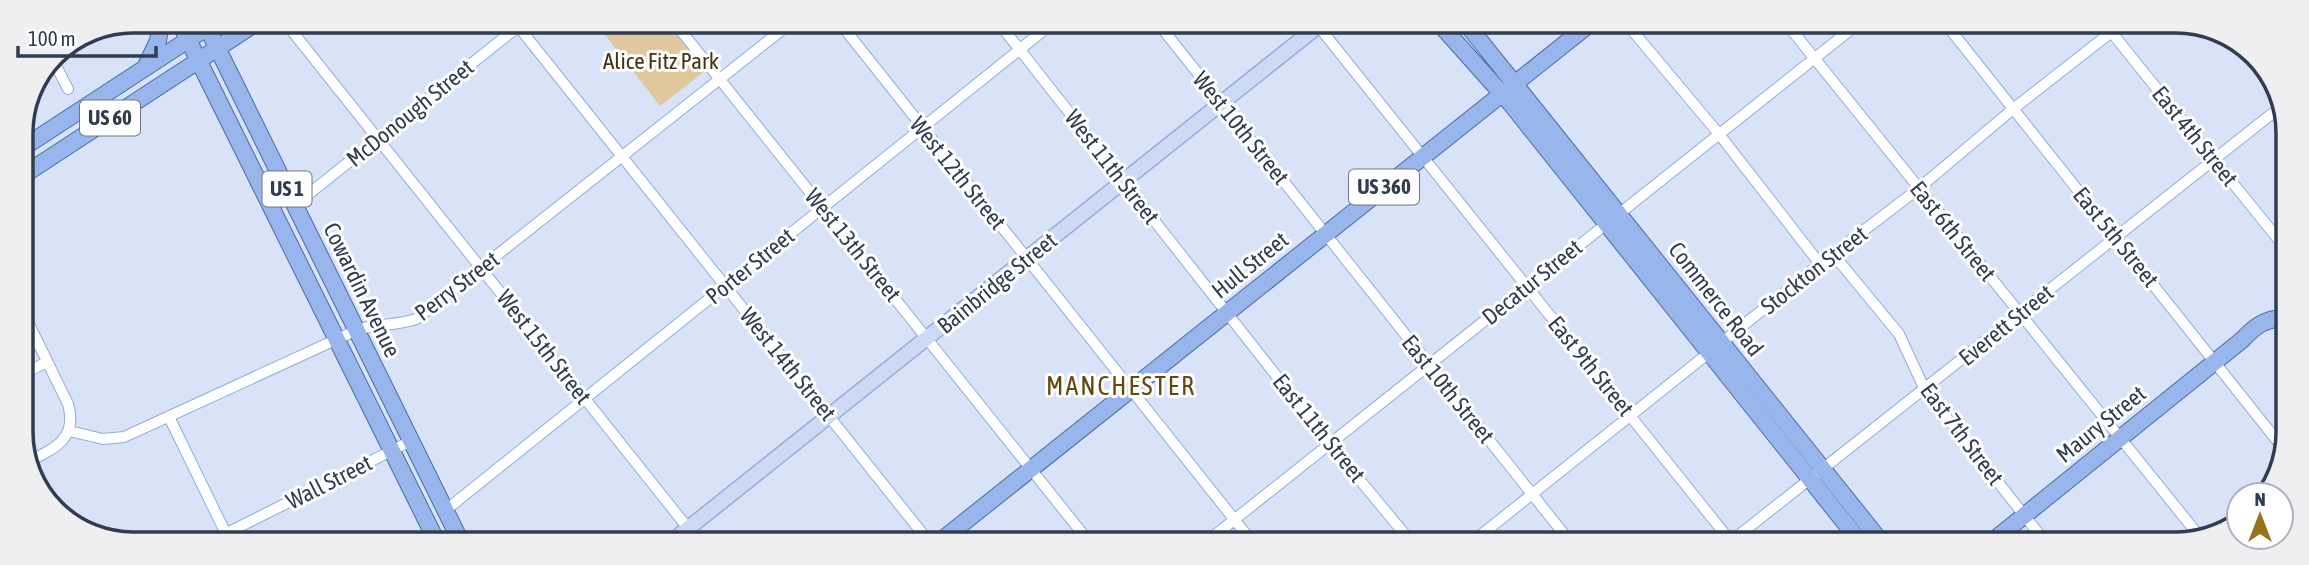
<svg xmlns="http://www.w3.org/2000/svg" width="2309" height="565" viewBox="0 0 2309 565" font-family="'Asap Condensed',sans-serif">
<rect width="100%" height="100%" fill="#d8e3f7"/>
<path fill="#e0c89c" d="M 617,22 L 667,22 L 705,71 L 660,106 L 603,32 Z"/>
<g fill="none" stroke-linecap="round" stroke-linejoin="round">
<defs>
<path id="street" d="M 284,21 L 699,542
M 514,21 L 930,543
M 674,22 L 1090,543
M 839,22 L 1253,543
M 998,22 L 1330,444 L 1412,543
M 1157,22 L 1571,543
M 1315,22 L 1732,543
M 1626,23 L 1719,134 L 1820,264
M 1786,23 L 2200,537
M 1945,23 L 2286,452
M 2104,23 L 2286,249
M 52,58 L 68,89
M 295,205 L 525,21
M 1833,254 L 1899,334 L 1925,390 L 2047,544
M 25,316 L 68,404 C 78,439 54,449 27,462
M 23,374 L 47,362
M 169,417 L 230,542
M 69,431 L 103,439 L 124,437 L 357,330 C 376,323 397,326 416,319 L 792,22
M 446,510 L 1054,22
M 209,542 L 411,441
M 1205,543 L 1859,23
M 1471,543 L 1820,264 L 1918,189 L 2013,109 L 2123,23
M 1729,543 L 2283,105"/>
<path id="secondary" d="M 671,542 L 1323,22"/>
<path id="primary" d="M 179,21 L 437,542
M 204,21 L 461,542
M 1438,22 L 1511,104 L 1861,543
M 1465,22 L 1882,543
M 145,68 L 158,41 L 161,21
M 21,149 L 217,21
M 22,176 L 259,21
M 938,543 L 1591,23
M 1989,544 L 2242,340 C 2257,324 2264,320 2286,317"/>
</defs>
<use href="#street" stroke="#92acdb" stroke-width="12"/>
<use href="#secondary" stroke="#92acdb" stroke-width="17"/>
<use href="#primary" stroke="#486aad" stroke-width="18"/>
<use href="#street" stroke="#fff" stroke-width="10"/>
<use href="#secondary" stroke="#ccdaf5" stroke-width="14"/>
<use href="#primary" stroke="#98b5ec" stroke-width="16"/>
</g>
<g text-anchor="middle" stroke-width="6" stroke-linejoin="round" paint-order="stroke">
<g fill="#fff" stroke="#6f7684" stroke-width="2">
<rect x="80" y="100.5" width="60" height="35" rx="5"/>
<rect x="1349" y="169.5" width="70" height="35" rx="5"/>
<rect x="262.5" y="171.5" width="49" height="35" rx="5"/>
</g>
<g font-size="21" font-weight="bold" fill="#313c50">
<text x="110" y="125">US 60</text>
<text x="1384" y="194">US 360</text>
<text x="287" y="196">US 1</text>
</g>
<g font-size="23" fill="#443415" stroke="#fff">
<text x="661" y="69">Alice Fitz Park</text>
</g>
<g font-size="23" fill="#313c50" stroke="#fff">
<text transform="translate(410 113) rotate(-39)" y="8">McDonough Street</text>
<text transform="translate(1241 128) rotate(51)" y="8">West 10th Street</text>
<text transform="translate(2195 136) rotate(51)" y="8">East 4th Street</text>
<text transform="translate(1112 167) rotate(52)" y="8">West 11th Street</text>
<text transform="translate(958 173) rotate(51)" y="8">West 12th Street</text>
<text transform="translate(1953 231) rotate(51)" y="8">East 6th Street</text>
<text transform="translate(2116 237) rotate(51)" y="8">East 5th Street</text>
<text transform="translate(853 245) rotate(51)" y="8">West 13th Street</text>
<text transform="translate(1250 265) rotate(-39)" y="8">Hull Street</text>
<text transform="translate(750 266) rotate(-39)" y="8">Porter Street</text>
<text transform="translate(1814 270) rotate(-38)" y="8">Stockton Street</text>
<text transform="translate(1532 282) rotate(-39)" y="8">Decatur Street</text>
<text transform="translate(997 283) rotate(-39)" y="8">Bainbridge Street</text>
<text transform="translate(457 286) rotate(-37)" y="8">Perry Street</text>
<text transform="translate(362 290) rotate(64)" y="8">Cowardin Avenue</text>
<text transform="translate(1716 299) rotate(52)" y="8">Commerce Road</text>
<text transform="translate(2006 325) rotate(-39)" y="8">Everett Street</text>
<text transform="translate(544 347) rotate(52)" y="8">West 15th Street</text>
<text transform="translate(788 364) rotate(51)" y="8">West 14th Street</text>
<text transform="translate(1591 366) rotate(51)" y="8">East 9th Street</text>
<text transform="translate(1448 389) rotate(51)" y="8">East 10th Street</text>
<text transform="translate(2101 424) rotate(-39)" y="8">Maury Street</text>
<text transform="translate(1319 428) rotate(51)" y="8">East 11th Street</text>
<text transform="translate(1962 434) rotate(53)" y="8">East 7th Street</text>
<text transform="translate(329 482) rotate(-27)" y="8">Wall Street</text>
</g>
<g font-size="26" letter-spacing="2" fill="#62480d" stroke="#fff">
<text x="1121" y="395">MANCHESTER</text>
</g>
</g>
<path d="M0 0H2309V565H0ZM133 33H2176A100 100 0 0 1 2276 133V432A100 100 0 0 1 2176 532H133A100 100 0 0 1 33 432V133A100 100 0 0 1 133 33Z" fill="#efeff1" fill-rule="evenodd"/>
<path fill="none" stroke="#313c50" stroke-width="3.5" d="M133 33H2176A100 100 0 0 1 2276 133V432A100 100 0 0 1 2176 532H133A100 100 0 0 1 33 432V133A100 100 0 0 1 133 33Z"/>
<g transform="translate(2260 516)"><circle r="33" fill="#ffffff" stroke="#adb1b9" stroke-width="2"/>
<path d="M0-5L12 26L0 18L-12 26Z" fill="#98721c"/>
<text y="-10" font-size="19" font-weight="bold" text-anchor="middle" fill="#313c50">N</text>
</g>
<path d="M18 46v10h138v-10" fill="none" stroke="#313c50" stroke-width="3.5"/>
<text x="28" y="46" font-size="21" fill="#313c50" stroke="#ffffff" stroke-width="5" paint-order="stroke">100 m</text>
</svg>
